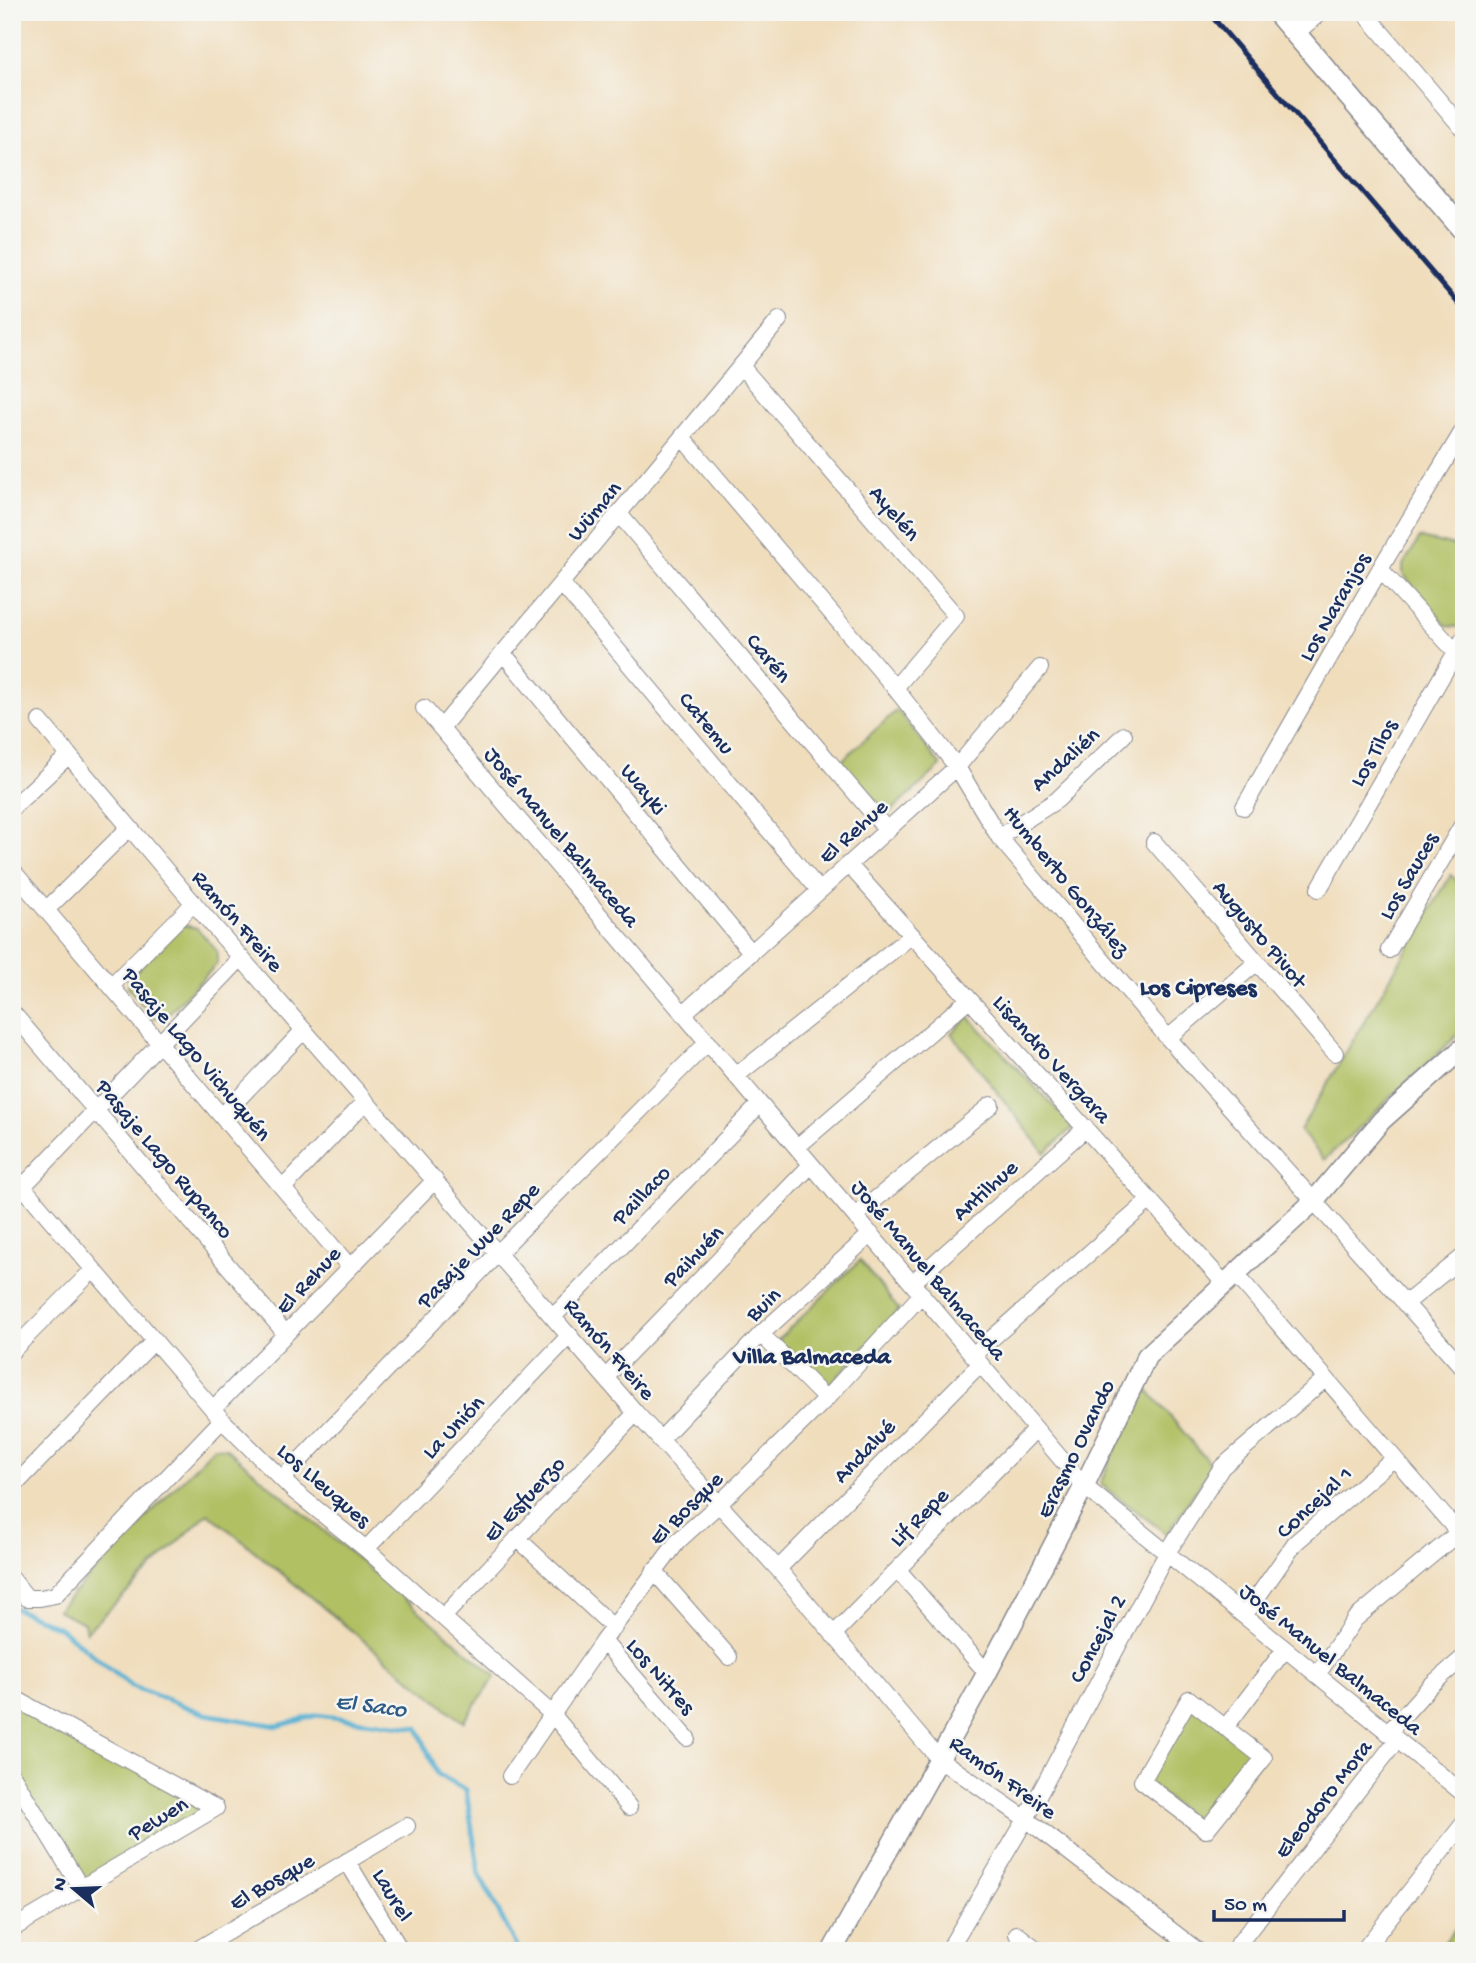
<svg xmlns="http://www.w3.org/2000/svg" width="1476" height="1963" viewBox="0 0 1476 1963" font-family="'Gochi Hand',sans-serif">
<rect width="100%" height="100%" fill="#f6f6f2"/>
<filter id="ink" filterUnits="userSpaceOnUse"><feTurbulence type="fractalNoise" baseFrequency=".0143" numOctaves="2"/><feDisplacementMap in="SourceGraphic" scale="14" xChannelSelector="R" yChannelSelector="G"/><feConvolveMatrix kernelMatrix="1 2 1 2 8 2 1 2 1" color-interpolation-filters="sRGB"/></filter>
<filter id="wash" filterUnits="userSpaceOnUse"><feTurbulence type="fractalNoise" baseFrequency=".00686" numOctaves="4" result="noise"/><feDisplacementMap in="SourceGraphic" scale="28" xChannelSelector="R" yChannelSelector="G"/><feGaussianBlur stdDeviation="1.57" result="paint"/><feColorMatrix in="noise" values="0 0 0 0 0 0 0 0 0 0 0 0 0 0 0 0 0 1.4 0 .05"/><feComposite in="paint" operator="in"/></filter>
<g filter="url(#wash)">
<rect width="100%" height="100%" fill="#f0ddbc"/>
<path fill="#b1c063" stroke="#667860" stroke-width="2" d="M 1420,538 L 1464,548 L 1464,618 L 1459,627 L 1447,626 L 1403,574 L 1403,565 Z
M 897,710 L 941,766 L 888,814 L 840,762 Z
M 1451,875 L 1464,888 L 1464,1029 L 1324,1160 L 1300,1130 Z
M 183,925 L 197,928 L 217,951 L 217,964 L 165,1017 L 153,1018 L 128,987 L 130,977 Z
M 969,1017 L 1073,1127 L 1045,1153 L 951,1033 Z
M 860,1260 L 899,1310 L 827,1388 L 778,1340 Z
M 1143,1384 L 1212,1466 L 1167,1534 L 1100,1484 Z
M 214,1447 L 226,1448 L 496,1676 L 463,1722 L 208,1513 L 86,1632 L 84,1623 L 57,1610 Z
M 1190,1701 L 1262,1758 L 1206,1829 L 1143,1780 Z
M 12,1702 L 211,1808 L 82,1884 L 12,1769 Z
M 1464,1917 L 1464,1951 L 1438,1951 Z"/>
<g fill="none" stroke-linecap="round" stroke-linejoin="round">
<path stroke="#51aed0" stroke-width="5" d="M 12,1607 L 60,1628 L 131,1686 L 205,1714 L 278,1726 L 317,1715 L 418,1728 L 437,1774 L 466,1790 L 479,1874 L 519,1951"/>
</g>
</g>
<g filter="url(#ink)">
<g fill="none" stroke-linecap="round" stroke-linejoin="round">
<defs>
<path id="minor" d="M 1364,12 L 1464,130
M 1295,34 L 1321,12
M 741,366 L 956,616 L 895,688
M 682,437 L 895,688 L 957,767 L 999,837 L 1168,1038 L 1464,1369
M 619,514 L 886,829
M 1380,569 L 1464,661
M 561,583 L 819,890
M 503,653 L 751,952
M 424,708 L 1084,1486 L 1464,1794
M 40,721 L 184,892 L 636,1413 L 778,1569 L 938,1758 L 1026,1819 L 1198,1951
M 441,728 L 779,320
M 1244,807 L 1380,569 L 1464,429
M 12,808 L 68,756
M 999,837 L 1057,800 L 1124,735
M 1154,842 L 1335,1053
M 848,864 L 1224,1283
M 12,870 L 349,1266
M 1319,889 L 1464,638
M 46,910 L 129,828
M 1389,950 L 1464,822
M 111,986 L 194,903
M 12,1012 L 286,1334
M 683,1014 L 957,767 L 1040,668
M 1168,1038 L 1256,963
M 736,1076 L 912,935
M 222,1116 L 304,1030
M 797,1147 L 969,999
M 12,1174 L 222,1420 L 294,1491 L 366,1549 L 553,1715 L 629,1807
M 283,1188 L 366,1101
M 12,1198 L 241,958
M 855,1216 L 991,1105
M 1235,1273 L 1464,1539
M 912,1283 L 1086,1128
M 1405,1304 L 1464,1256
M 554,1316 L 760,1104
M 761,1334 L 826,1399
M 12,1351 L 93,1270
M 973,1355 L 1150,1200
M 606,1377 L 811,1165
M 213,1409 L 435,1180
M 660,1440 L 761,1334 L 871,1234
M 282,1479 L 499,1252 L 708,1042
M 12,1488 L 155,1340
M 517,1538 L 614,1628
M 366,1549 L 570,1335
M 778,1569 L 980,1364
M 898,1570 L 987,1673
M 654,1571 L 729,1657
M 12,1579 L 27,1598 L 40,1598 L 55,1595 L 222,1420
M 444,1616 L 636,1413
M 1244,1616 L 1295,1543 L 1394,1458
M 833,1635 L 1036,1429
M 603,1641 L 687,1738
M 1317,1675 L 1355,1619 L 1464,1528
M 12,1697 L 216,1808
M 1189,1699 L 1264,1758 L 1206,1830 L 1142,1781 Z
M 1225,1728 L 1285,1649
M 1388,1733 L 1430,1686 L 1464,1657
M 12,1775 L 81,1888
M 510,1776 L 603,1641 L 678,1541 L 719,1504 L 826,1399 L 922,1294
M 347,1861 L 401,1951
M 12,1929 L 216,1808
M 1017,1934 L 1039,1951
M 195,1951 L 407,1826
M 948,1951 L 1026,1819 L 1167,1553 L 1222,1467 L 1325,1379
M 1233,1951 L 1397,1740
M 1363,1951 L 1464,1823"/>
<path id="tertiary" d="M 832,1951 L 987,1673 L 1084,1486 L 1147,1356 L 1313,1202 L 1382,1120 L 1464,1047"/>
<path id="secondary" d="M 1277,12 L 1464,231"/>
</defs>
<use href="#minor" stroke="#86868d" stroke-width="18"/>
<use href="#tertiary" stroke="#86868d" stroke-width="22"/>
<use href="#secondary" stroke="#86868d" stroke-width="24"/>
<use href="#minor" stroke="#fff" stroke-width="16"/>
<use href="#tertiary" stroke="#fff" stroke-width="19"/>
<use href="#secondary" stroke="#fff" stroke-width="21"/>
<path stroke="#1b2f5e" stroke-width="5" d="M 1208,12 L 1464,310"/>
</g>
</g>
<g text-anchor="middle" stroke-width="5" stroke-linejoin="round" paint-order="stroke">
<g font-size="23" fill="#1b2f5e" stroke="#f6f6f2">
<text transform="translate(593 510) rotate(-50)" y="8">Wüman</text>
<text transform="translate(896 512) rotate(49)" y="8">Ayelén</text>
<text transform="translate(1333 606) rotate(-60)" y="8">Los Naranjos</text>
<text transform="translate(770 657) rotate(50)" y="8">Carén</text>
<text transform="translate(708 722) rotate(50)" y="8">Catemu</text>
<text transform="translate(1372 752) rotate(-60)" y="8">Los Tilos</text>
<text transform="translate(1064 758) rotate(-42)" y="8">Andalién</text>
<text transform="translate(645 788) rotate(50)" y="8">Wayki</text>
<text transform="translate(852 830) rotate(-42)" y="8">El Rehue</text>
<text transform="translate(563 836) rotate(50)" y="8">José Manuel Balmaceda</text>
<text transform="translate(1407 875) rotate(-60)" y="8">Los Sauces</text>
<text transform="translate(1068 880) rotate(51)" y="8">Humberto González</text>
<text transform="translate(239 920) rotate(49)" y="8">Ramón Freire</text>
<text transform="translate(1261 933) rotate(50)" y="8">Augusto Pivot</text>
<text transform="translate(198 1053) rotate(50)" y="8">Pasaje Lago Vichuquén</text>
<text transform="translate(1053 1058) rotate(48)" y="8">Lisandro Vergara</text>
<text transform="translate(166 1158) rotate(50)" y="8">Pasaje Lago Rupanco</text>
<text transform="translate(984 1189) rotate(-42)" y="8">Antilhue</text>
<text transform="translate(640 1194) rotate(-46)" y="8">Paillaco</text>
<text transform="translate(477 1244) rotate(-46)" y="8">Pasaje Wue Repe</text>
<text transform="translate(692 1255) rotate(-46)" y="8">Paihuén</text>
<text transform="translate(930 1269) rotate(50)" y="8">José Manuel Balmaceda</text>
<text transform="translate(307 1279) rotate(-47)" y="8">El Rehue</text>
<text transform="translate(762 1303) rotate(-43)" y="8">Buin</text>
<text transform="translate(611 1348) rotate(49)" y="8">Ramón Freire</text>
<text transform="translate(452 1426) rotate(-46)" y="8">La Unión</text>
<text transform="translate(1074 1448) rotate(-64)" y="8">Erasmo Ovando</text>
<text transform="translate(863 1450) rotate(-46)" y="8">Andalué</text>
<text transform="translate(325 1484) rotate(41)" y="8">Los Lleuques</text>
<text transform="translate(523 1498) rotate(-47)" y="8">El Esfuerzo</text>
<text transform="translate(1313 1501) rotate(-43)" y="8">Concejal 1</text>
<text transform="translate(685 1507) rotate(-45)" y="8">El Bosque</text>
<text transform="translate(918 1516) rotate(-45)" y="8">Lif Repe</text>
<text transform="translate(1096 1638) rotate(-62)" y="8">Concejal 2</text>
<text transform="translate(1332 1658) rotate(39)" y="8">José Manuel Balmaceda</text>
<text transform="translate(662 1675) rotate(49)" y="8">Los Nitres</text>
<text transform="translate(1004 1776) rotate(36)" y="8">Ramón Freire</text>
<text transform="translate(1322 1798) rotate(-52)" y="8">Eleodoro Mora</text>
<text transform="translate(157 1817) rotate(-31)" y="8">Pewen</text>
<text transform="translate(271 1880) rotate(-30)" y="8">El Bosque</text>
<text transform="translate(394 1894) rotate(59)" y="8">Laurel</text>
</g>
<g font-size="24" font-weight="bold" fill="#1b2f5e" stroke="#f6f6f2">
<text x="1198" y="994">Los Cipreses</text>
<text x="812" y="1363">Villa Balmaceda</text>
</g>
<g font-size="24" font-style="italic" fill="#2e5b86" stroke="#f6f6f2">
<text transform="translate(371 1704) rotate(7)" y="8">El Saco</text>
</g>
</g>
<rect width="1476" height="1963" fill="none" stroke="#f6f6f2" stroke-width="42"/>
<g transform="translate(74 1889) rotate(289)" stroke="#f6f6f2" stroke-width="5" paint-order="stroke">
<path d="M0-5L12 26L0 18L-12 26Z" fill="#1b2f5e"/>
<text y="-10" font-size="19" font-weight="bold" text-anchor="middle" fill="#1b2f5e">N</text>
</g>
<path d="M1214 1910v10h130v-10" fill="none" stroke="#1b2f5e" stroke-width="3.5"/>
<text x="1224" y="1910" font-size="21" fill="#1b2f5e" stroke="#f6f6f2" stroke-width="5" paint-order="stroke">50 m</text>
</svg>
